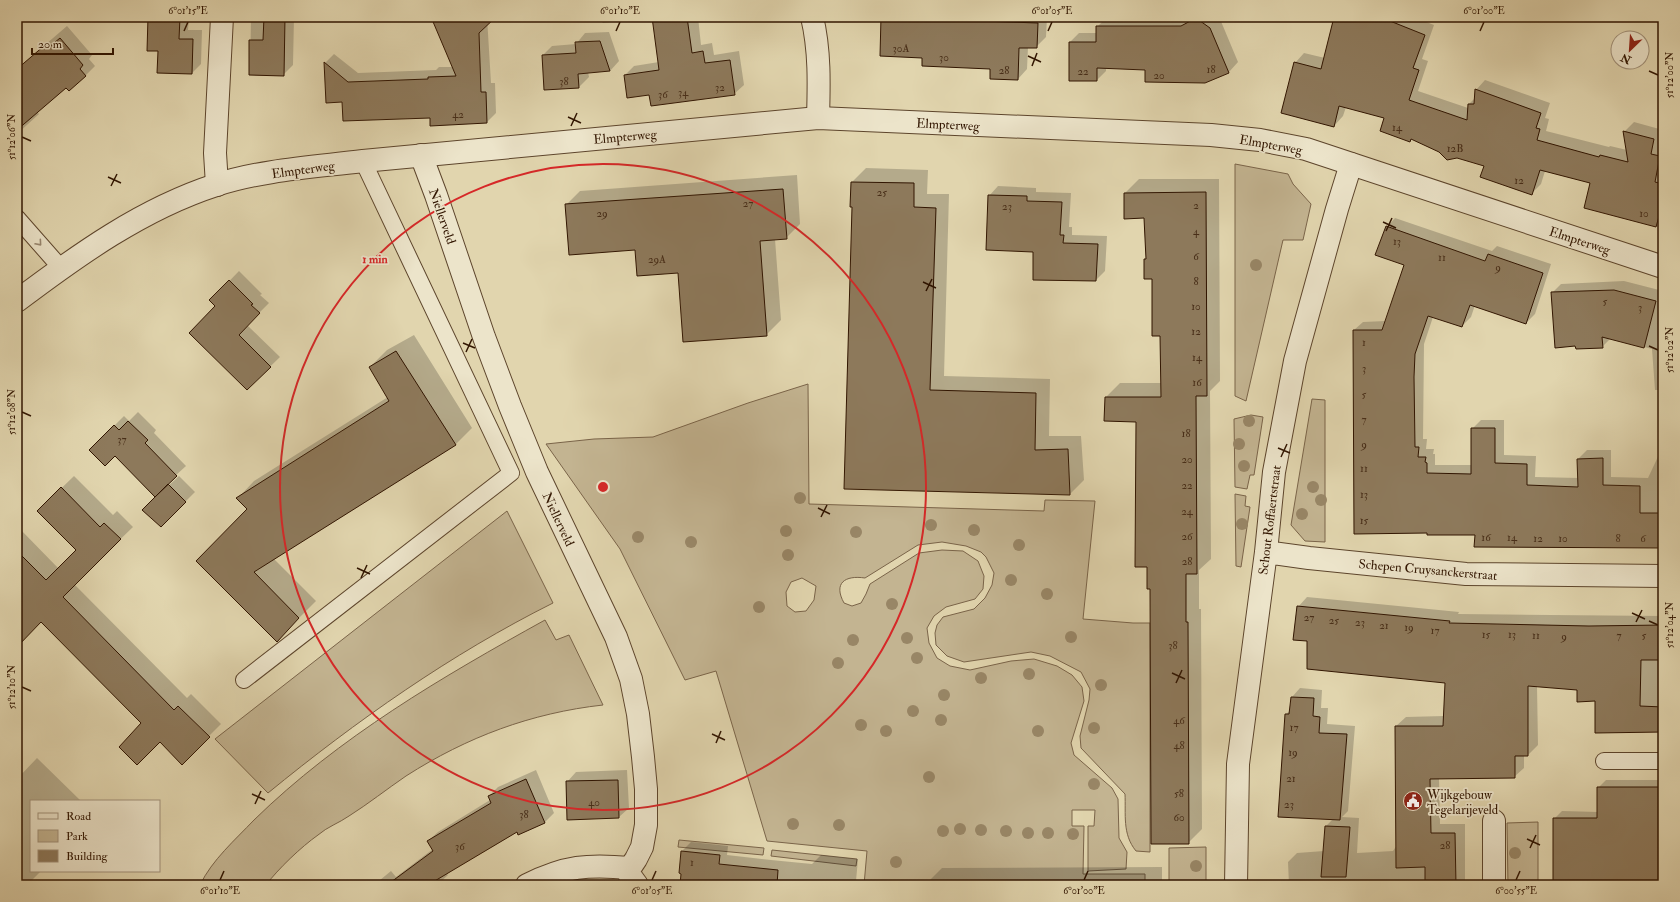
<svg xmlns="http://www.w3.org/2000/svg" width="1680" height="902" viewBox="0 0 1680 902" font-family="'IM FELL Double Pica',serif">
<rect width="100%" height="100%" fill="#e1d5ae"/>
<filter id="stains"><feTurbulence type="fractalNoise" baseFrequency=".005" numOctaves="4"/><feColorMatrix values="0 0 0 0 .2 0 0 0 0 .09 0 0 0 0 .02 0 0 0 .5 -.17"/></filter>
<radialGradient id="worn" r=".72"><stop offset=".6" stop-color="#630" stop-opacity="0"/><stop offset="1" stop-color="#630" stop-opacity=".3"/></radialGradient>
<path fill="#c3b491" stroke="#7a6449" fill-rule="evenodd" d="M 1235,164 L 1288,174 L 1293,184 L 1311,204 L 1303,240 L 1283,240 L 1246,401 L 1235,396 Z
M 808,384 L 809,504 L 1044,511 L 1045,500 L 1095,501 L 1083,619 L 1133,623 L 1150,623 L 1150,852 L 1136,851 C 1122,834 1126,814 1125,794 L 1081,748 L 1080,736 L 1089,700 L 1090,689 L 1081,672 L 1050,656 L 1031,652 L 964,662 L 947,656 L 936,645 L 935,633 L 937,625 L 943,617 L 974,609 L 985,598 L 992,585 L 994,573 L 986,557 L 981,552 L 966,546 L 942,542 L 918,545 L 865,578 C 845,575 833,583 844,603 L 852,606 L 861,603 L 866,594 L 870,584 L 919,553 L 942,550 L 963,551 L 978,561 L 984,576 L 983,589 L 975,599 L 946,607 L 934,616 L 927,628 L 929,643 L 937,658 L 950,666 L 970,670 L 1011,661 L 1034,659 L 1057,666 L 1072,675 L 1082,687 L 1084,701 L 1071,743 L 1074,755 L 1112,788 L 1118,799 L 1119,838 L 1127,852 L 1126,869 L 1088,871 L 1088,826 L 1094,826 L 1095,810 L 1072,810 L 1072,826 L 1084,826 L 1083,874 L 1145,874 L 1145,885 L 864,885 L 867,851 L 767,841 L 716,671 L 685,680 L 620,549 L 546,444 L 594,439 L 653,437 L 748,403 ZM 802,578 L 816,586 L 814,600 L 806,611 L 795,612 L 787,606 L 786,592 L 791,582 Z
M 1312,399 L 1325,400 L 1325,542 L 1305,541 L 1291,525 Z
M 1251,415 L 1263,417 L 1254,475 L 1250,475 L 1247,489 L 1235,487 L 1234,419 Z
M 1235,494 L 1246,496 L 1245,506 L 1250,507 L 1241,567 L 1236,566 Z
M 507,511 L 553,603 C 451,654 356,721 268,793 L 215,739 Z
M 545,620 L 556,640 L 569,635 L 603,705 C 531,713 467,737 406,776 C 387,789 368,804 349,816 C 339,823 327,827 318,835 C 301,847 278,869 266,885 L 200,885 C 212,860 235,840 254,820 C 339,737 442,677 545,620 Z
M 1538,822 L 1538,885 L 1508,885 L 1507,823 Z
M 679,840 L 764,848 L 763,855 L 678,847 Z
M 1206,847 L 1206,883 L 1169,882 L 1169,848 Z
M 772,850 L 857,859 L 856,866 L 771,856 Z"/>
<path fill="#0003" d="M 149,17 L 189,17 L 188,30 L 202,30 L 201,64 L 192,73 L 159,50 Z
M 251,17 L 294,17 L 293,65 L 283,75 L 250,74 Z
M 432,17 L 487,17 L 491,83 L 495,83 L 496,113 L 487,122 L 431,117 L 343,101 L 327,102 L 325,63 L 334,54 L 358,73 L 436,70 L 439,67 L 453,67 Z
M 598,17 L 650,17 L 603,23 Z
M 654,17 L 698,17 L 701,45 L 712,43 L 714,55 L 739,51 L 744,85 L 734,94 L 650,94 L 625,75 L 634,66 L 659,62 Z
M 882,17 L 1047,17 L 1046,37 L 1036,47 L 1028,47 L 1027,69 L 1018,79 L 991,68 L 923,57 Z
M 1107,17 L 1215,17 L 1220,19 L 1238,62 L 1229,72 L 1205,82 L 1146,69 L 1106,67 L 1106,71 L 1097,80 L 1070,42 L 1079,33 L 1097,33 L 1097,27 Z
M 1335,17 L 1414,17 L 1434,25 L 1422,59 L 1428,61 L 1418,91 L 1468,108 L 1469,104 L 1475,98 L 1476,90 L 1485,80 L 1550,103 L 1545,118 L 1549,119 L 1546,131 L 1609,147 L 1610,146 L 1627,150 L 1624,132 L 1634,122 L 1663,130 L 1663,228 L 1585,207 L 1591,183 L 1545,171 L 1541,184 L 1531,194 L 1485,166 L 1440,151 L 1413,138 L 1410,141 L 1385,117 L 1346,107 L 1343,116 L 1334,126 L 1295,63 L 1304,53 L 1325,58 Z
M 67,26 L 92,55 L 89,59 L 95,66 L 85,76 L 67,87 L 37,112 L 39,114 L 17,134 L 17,69 Z
M 609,32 L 619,61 L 610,71 L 588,72 L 589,77 L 579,87 L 545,89 L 543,55 L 552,46 L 576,44 L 585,33 Z
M 866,168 L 928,170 L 927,194 L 949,194 L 944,376 L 1050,379 L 1049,436 L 1081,436 L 1084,480 L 1070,494 L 845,488 L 853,206 L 852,182 Z
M 797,175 L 800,224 L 786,238 L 775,239 L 781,320 L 766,335 L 679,272 L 636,249 L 566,205 L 580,191 Z
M 1139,179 L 1219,179 L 1220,381 L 1210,391 L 1211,559 L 1199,570 L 1199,609 L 1201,609 L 1202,829 L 1188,843 L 1151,588 L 1137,421 L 1106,397 L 1120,383 L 1162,383 L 1162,345 L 1153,278 L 1145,260 L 1147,258 L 1145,217 L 1125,193 Z
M 998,186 L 1036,188 L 1036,192 L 1071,193 L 1069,227 L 1072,227 L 1072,235 L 1107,236 L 1105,271 L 1096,280 L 1034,251 L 989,196 Z
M 1395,218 L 1492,251 L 1497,246 L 1551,264 L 1535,314 L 1526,323 L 1475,305 L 1471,317 L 1462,326 L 1433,317 L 1424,344 L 1423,439 L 1427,439 L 1426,449 L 1434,449 L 1433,454 L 1435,454 L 1435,465 L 1472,465 L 1472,429 L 1481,420 L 1504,420 L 1504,455 L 1536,456 L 1535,477 L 1579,478 L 1578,459 L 1587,450 L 1611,450 L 1611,477 L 1648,478 L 1663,446 L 1663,547 L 1476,534 L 1428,534 L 1354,330 L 1363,322 L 1386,321 L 1405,265 L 1387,227 Z
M 239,271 L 262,294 L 260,295 L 269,303 L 247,325 L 280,357 L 247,389 L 217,306 L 211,300 Z
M 1624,281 L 1663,291 L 1663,390 L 1655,390 L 1652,349 L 1611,338 L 1602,347 L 1552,293 L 1561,284 Z
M 414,335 L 472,428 L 455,445 L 274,559 L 316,601 L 293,624 L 197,561 L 249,509 L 238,498 L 254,481 L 388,397 L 370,367 L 387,350 Z
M 138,412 L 156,430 L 154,433 L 186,466 L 164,486 L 166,488 L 179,476 L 195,492 L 161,526 L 156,497 L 115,455 L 90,450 L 124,416 L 129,421 Z
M 74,476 L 113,515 L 117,511 L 133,527 L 74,584 L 187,698 L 191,694 L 221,724 L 182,763 L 41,621 L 17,643 L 17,532 L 20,529 L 59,569 L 78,550 L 38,511 Z
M 1307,597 L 1459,612 L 1458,614 L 1663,616 L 1663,732 L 1596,700 L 1578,689 L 1537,686 L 1538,745 L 1528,755 L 1524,755 L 1524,768 L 1514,777 L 1439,778 L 1440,824 L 1465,824 L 1465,885 L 1289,885 L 1288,862 L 1297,853 L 1324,851 L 1326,826 L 1333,819 L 1286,714 L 1291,710 L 1292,697 L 1300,688 L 1322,690 L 1321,708 L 1328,708 L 1327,724 L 1355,726 L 1348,811 L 1342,817 L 1359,818 L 1357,853 L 1393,851 L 1397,845 L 1396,726 L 1406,717 L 1444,716 L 1446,682 L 1308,640 L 1298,607 Z
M 37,758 L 81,801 L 31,801 L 31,871 L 41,871 L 27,885 L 17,885 L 17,779 Z
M 536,770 L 554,813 L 545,822 L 517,830 L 446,873 L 448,875 L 437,885 L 374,885 L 391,871 L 396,877 L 433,849 L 428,841 L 438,832 L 490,800 L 489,796 L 498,787 Z
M 627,770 L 629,808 L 619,817 L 568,819 L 567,782 L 576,772 Z
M 1606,780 L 1663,780 L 1663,885 L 1554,885 L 1554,819 L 1562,811 L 1598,812 L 1598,788 Z
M 691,842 L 728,846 L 727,855 L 771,860 L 812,864 L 821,855 L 858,859 L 856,881 L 853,885 L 681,885 L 682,851 Z
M 1162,867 L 1162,885 L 925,885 L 942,868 Z"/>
<path fill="#8d795b" stroke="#311501" d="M 148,17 L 180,17 L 179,39 L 193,39 L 192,74 L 157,73 L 158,51 L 147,51 Z
M 264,17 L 285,17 L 284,76 L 249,75 L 249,40 L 263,40 Z
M 431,17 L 496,17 L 479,33 L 481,92 L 486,92 L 487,123 L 430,126 L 430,118 L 343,121 L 342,102 L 326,103 L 324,62 L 348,82 L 428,79 L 428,77 L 456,76 Z
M 652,17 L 687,17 L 692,53 L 703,51 L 705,63 L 730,60 L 735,95 L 651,106 L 649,95 L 627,98 L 624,75 L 659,70 Z
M 881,17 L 925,17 L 925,19 L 1038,23 L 1037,48 L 1019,48 L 1018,80 L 990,79 L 990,69 L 922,66 L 922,58 L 880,56 Z
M 1334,17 L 1380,17 L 1425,35 L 1413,68 L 1419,70 L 1409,100 L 1467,120 L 1468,104 L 1474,104 L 1475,89 L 1541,113 L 1536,128 L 1540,129 L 1537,140 L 1599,157 L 1600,155 L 1628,162 L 1623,131 L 1654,139 L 1651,154 L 1660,156 L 1655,182 L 1663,184 L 1663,202 L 1656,227 L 1584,208 L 1590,183 L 1540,170 L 1532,195 L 1480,177 L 1484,166 L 1457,158 L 1447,160 L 1439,152 L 1411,139 L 1410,142 L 1380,131 L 1384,118 L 1339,106 L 1334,127 L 1281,113 L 1294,62 L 1321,69 Z
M 1196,18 L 1210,28 L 1229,73 L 1205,83 L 1145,82 L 1145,70 L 1097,68 L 1097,81 L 1069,81 L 1069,42 L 1096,42 L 1096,26 L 1181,26 Z
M 60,38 L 83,65 L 80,69 L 86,76 L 69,91 L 66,88 L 17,130 L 17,69 L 45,45 L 48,48 Z
M 600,41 L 610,71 L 578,74 L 579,88 L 544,90 L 542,55 L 576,53 L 575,42 Z
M 851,182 L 914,183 L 914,207 L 936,208 L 930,390 L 1036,393 L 1035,450 L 1068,449 L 1070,495 L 844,489 L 852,207 L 850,207 Z
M 783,189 L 787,239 L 760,241 L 767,336 L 683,342 L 678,273 L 637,276 L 635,250 L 569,255 L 565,204 Z
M 1206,192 L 1207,396 L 1196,396 L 1197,574 L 1186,574 L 1186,622 L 1188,622 L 1189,844 L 1151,844 L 1150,589 L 1147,589 L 1147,567 L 1135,567 L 1136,422 L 1104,421 L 1105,397 L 1161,397 L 1160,336 L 1152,336 L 1152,279 L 1144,279 L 1144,259 L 1146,259 L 1144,218 L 1124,219 L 1124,193 Z
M 988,195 L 1027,196 L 1027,201 L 1062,202 L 1060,235 L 1064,235 L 1063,243 L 1098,244 L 1096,281 L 1033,280 L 1033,252 L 986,250 Z
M 1386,226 L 1485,261 L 1488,254 L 1543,273 L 1526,324 L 1470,305 L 1462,327 L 1428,316 L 1415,354 L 1414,377 L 1415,447 L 1419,447 L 1418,457 L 1426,457 L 1425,462 L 1427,463 L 1427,473 L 1471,474 L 1471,428 L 1495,428 L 1495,463 L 1527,464 L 1527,485 L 1578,487 L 1577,459 L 1603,458 L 1603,485 L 1640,486 L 1640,513 L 1663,513 L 1663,548 L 1474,547 L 1475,535 L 1427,535 L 1427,533 L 1354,534 L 1353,330 L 1382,330 L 1404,265 L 1375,255 Z
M 229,280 L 253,304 L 251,305 L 260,313 L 239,335 L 271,367 L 247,390 L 189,333 L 215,306 L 209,300 Z
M 1614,290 L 1656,301 L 1644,348 L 1602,337 L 1603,348 L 1576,349 L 1575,346 L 1555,348 L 1551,292 Z
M 396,351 L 456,445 L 254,572 L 299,618 L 277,642 L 196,561 L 247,509 L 236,498 L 389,401 L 369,367 Z
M 128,421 L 148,440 L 145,443 L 177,476 L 155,497 L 115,456 L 105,466 L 89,450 L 114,425 L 119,430 Z
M 168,484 L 186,502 L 161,527 L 142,510 Z
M 61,487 L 100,527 L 104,523 L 121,539 L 63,597 L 174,710 L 178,706 L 210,737 L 182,765 L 160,742 L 137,765 L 119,747 L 141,723 L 41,622 L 17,647 L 17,551 L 46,580 L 76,550 L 37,511 Z
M 1297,606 L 1450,621 L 1449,623 L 1589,626 L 1663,625 L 1663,660 L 1641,660 L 1640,706 L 1663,707 L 1663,732 L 1595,733 L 1595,701 L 1577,702 L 1577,690 L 1528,686 L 1528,756 L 1515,756 L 1515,778 L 1430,779 L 1431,833 L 1455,833 L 1456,885 L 1425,885 L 1425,867 L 1396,868 L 1395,726 L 1443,726 L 1445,683 L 1307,669 L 1307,641 L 1293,640 Z
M 1291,697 L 1314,698 L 1313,716 L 1320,717 L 1319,733 L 1347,734 L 1340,820 L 1278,817 L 1285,714 L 1289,714 Z
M 526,779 L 545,823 L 518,835 L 517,832 L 428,885 L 387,885 L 433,851 L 427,841 L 491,803 L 488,796 Z
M 618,780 L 619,818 L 567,820 L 566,781 Z
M 1597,787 L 1663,787 L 1660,863 L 1663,863 L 1663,885 L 1553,885 L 1553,818 L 1597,818 Z
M 1325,826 L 1350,827 L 1346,877 L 1321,877 Z
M 681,851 L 720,855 L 719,864 L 778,870 L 777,885 L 680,885 L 681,874 L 679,873 Z"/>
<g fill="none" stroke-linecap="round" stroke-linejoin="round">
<defs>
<path id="service" d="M 17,218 L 61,268
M 244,680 L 511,473 L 363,161
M 1604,761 L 1663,761"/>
<path id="minor" d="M 812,17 C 820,50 819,85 818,118
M 421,155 L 436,195 L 484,337 L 510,406 L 537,472 L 616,637 L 631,679 L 638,714 L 643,757 L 646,789 L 646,825 L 642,847 L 636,859 L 630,868 L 629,874 L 637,885
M 217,185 L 215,153 L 222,17
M 1266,552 L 1309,558 L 1466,574 L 1663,576
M 1494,821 L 1494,885
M 527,885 C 565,866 588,864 630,868
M 1236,885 L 1238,764 L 1266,552 L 1274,472 L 1295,361 L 1337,209 L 1351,164"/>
<path id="tertiary" d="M 17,301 C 78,255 142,209 216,185 C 261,170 315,167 363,161 L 818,118 L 1211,135 L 1260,140 L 1306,149 L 1663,267"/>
</defs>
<use href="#service" stroke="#5d452c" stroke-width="18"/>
<use href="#minor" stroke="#5d452c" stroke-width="24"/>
<use href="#tertiary" stroke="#5d452c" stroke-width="24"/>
<use href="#service" stroke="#ece4ca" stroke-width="16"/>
<use href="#minor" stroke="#ece4ca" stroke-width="22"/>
<use href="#tertiary" stroke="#ece4ca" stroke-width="22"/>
</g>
<g fill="#988666">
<circle cx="1256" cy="265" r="6"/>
<circle cx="1249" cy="421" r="6"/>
<circle cx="1239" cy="444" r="6"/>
<circle cx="1244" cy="466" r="6"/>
<circle cx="1313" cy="487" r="6"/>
<circle cx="800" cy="498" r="6"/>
<circle cx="1321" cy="500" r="6"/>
<circle cx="1302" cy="514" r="6"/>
<circle cx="1242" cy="524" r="6"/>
<circle cx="931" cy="525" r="6"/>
<circle cx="974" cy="530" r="6"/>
<circle cx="786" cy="531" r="6"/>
<circle cx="856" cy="532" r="6"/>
<circle cx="638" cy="537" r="6"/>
<circle cx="691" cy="542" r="6"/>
<circle cx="1019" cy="545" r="6"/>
<circle cx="788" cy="555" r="6"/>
<circle cx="1011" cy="580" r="6"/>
<circle cx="1047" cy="594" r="6"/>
<circle cx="892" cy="604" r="6"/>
<circle cx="759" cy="607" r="6"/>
<circle cx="1071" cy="637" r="6"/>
<circle cx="907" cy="638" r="6"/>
<circle cx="853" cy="640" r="6"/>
<circle cx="917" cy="658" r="6"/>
<circle cx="838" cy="663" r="6"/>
<circle cx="1029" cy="674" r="6"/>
<circle cx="981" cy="678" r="6"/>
<circle cx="1101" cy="685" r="6"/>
<circle cx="944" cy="695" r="6"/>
<circle cx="913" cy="711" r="6"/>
<circle cx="941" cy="720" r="6"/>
<circle cx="861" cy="725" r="6"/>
<circle cx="1094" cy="728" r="6"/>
<circle cx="886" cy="731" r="6"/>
<circle cx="1038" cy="731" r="6"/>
<circle cx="929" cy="777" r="6"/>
<circle cx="1094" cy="784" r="6"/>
<circle cx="793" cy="824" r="6"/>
<circle cx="839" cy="825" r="6"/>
<circle cx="960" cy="829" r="6"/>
<circle cx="981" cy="830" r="6"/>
<circle cx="943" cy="831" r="6"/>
<circle cx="1006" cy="831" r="6"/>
<circle cx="1028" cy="833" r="6"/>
<circle cx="1048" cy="833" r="6"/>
<circle cx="1073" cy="834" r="6"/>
<circle cx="1515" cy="853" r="6"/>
<circle cx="896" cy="862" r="6"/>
<circle cx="1196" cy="866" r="6"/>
</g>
<defs><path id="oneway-chevron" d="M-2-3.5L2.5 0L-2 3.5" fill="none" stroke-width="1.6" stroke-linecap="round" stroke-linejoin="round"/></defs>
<use stroke="#988770" href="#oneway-chevron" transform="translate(39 243) rotate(49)"/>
<path fill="none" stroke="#311501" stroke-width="1.5" d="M 184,31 L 188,22M 616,31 L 620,22M 1048,31 L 1052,22M 1480,31 L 1484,22M 1028,56 L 1041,62M 1032,66 L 1037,53M 1649,71 L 1658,75M 568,117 L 581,123M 571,126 L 577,113M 22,137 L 31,141M 108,177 L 121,183M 111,186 L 117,174M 1383,222 L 1396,228M 1386,231 L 1392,218M 923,282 L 936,288M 926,291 L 932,279M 463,343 L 475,348M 1649,346 L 1658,350M 466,352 L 472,339M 22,412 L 31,416M 1278,448 L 1290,453M 1281,457 L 1287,444M 818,508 L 830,514M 821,517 L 827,505M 357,568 L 370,574M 361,578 L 367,565M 1632,613 L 1645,619M 1649,621 L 1658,625M 1636,622 L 1642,610M 1172,673 L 1185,679M 1176,683 L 1182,670M 22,687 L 31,691M 712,734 L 725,740M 716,743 L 721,731M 252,794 L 265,800M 255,804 L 261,791M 1527,839 L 1540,845M 1530,848 L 1536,835M 220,880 L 224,871M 652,880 L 656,871M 1084,880 L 1088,871M 1516,880 L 1520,871"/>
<circle fill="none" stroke="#d62828" stroke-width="2" cx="603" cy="487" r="323"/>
<defs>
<symbol id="civic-disc" viewBox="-11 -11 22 22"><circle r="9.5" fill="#8f2418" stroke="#ece4ca"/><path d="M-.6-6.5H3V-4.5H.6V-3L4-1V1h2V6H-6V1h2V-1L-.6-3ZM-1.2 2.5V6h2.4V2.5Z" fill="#fff"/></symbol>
</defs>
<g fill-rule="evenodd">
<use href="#civic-disc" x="1402" y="790" width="22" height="22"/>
</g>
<g text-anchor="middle" stroke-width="3.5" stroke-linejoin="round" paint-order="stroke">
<g font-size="11" fill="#482e18">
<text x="901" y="52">30A</text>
<text x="944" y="61">30</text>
<text x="1211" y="73">18</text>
<text x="1004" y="74">28</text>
<text x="1083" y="75">22</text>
<text x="1159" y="79">20</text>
<text x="564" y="85">38</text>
<text x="720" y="91">32</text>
<text x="683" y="96">34</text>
<text x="663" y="98">36</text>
<text x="458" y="118">42</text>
<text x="1397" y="131">14</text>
<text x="1455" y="152">12B</text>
<text x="1519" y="184">12</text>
<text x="882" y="196">25</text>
<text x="748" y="207">27</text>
<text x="1196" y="209">2</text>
<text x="1007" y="210">23</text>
<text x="602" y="217">29</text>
<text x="1644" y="217">10</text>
<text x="1196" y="235">4</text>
<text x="1397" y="245">13</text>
<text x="1196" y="260">6</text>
<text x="1442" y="261">11</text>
<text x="657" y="263">29A</text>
<text x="1498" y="271">9</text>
<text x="1196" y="285">8</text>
<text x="1605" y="305">5</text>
<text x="1196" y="310">10</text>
<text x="1640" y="311">3</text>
<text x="1196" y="335">12</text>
<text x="1364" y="346">1</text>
<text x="1197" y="361">14</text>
<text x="1364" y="372">3</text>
<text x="1197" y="386">16</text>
<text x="1364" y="398">5</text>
<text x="1364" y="423">7</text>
<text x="1186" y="437">18</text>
<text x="122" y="443">37</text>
<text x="1364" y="448">9</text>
<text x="1187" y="463">20</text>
<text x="1364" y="472">11</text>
<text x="1187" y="489">22</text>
<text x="1364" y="498">13</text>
<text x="1187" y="515">24</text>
<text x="1364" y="524">15</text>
<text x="1187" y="540">26</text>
<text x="1486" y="541">16</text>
<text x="1512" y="541">14</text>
<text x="1538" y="542">12</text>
<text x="1563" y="542">10</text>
<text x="1618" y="542">8</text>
<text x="1643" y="542">6</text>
<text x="1187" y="565">28</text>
<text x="1309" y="621">27</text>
<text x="1334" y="624">25</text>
<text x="1360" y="626">23</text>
<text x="1384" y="629">21</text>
<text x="1409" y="631">19</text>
<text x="1435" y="634">17</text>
<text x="1486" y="638">15</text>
<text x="1512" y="638">13</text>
<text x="1536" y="639">11</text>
<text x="1619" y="639">7</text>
<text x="1644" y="639">5</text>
<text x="1564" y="640">9</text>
<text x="1173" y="649">38</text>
<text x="1179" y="724">46</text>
<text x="1294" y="731">17</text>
<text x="1179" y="749">48</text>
<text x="1293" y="756">19</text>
<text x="1291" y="782">21</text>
<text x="1179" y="797">58</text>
<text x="594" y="806">40</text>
<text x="1289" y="808">23</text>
<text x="524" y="818">38</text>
<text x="1179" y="821">60</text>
<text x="1445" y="849">28</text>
<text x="460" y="850">36</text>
<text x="692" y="866">1</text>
</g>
<g font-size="13" fill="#311501" stroke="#ece4ca">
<text transform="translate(948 124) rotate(3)" y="5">Elmpterweg</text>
<text transform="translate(625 136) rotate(-5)" y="5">Elmpterweg</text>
<text transform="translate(1271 144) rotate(10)" y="5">Elmpterweg</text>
<text transform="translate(303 169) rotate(-8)" y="5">Elmpterweg</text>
<text transform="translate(443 216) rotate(71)" y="5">Niellerveld</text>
<text transform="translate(1580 240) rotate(18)" y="5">Elmpterweg</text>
<text transform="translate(559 519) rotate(65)" y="5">Niellerveld</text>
<text transform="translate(1269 520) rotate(-83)" y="5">Schout Roffaertstraat</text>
<text transform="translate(1428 569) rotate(5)" y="5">Schepen Cruysanckerstraat</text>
</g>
<g font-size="13" fill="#311501" stroke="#ece4ca" text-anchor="start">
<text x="1427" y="799">Wijkgebouw<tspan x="1427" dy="15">Tegelarijeveld</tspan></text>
</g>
</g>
<circle cx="603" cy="487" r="6" fill="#d62828" stroke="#ece4ca" stroke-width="2"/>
<g font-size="12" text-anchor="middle" font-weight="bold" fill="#d62828" stroke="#ece4ca" stroke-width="3.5" stroke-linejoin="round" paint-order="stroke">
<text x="375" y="263">1 min</text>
</g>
<rect width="1680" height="902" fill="none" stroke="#e1d5ae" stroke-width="44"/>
<rect x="30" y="800" width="130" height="72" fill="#ece4ca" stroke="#a1917a"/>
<rect x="38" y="813" width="20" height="6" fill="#ece4ca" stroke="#a1917a"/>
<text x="66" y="820" font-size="12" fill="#311501">Road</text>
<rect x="38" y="830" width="20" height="12" fill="#c3b491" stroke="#a1917a"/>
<text x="66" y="840" font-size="12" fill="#311501">Park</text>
<rect x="38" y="850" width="20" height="12" fill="#8d795b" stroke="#a1917a"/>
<text x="66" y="860" font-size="12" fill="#311501">Building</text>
<g transform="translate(1630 50) rotate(205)"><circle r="19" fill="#ece4ca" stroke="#a1917a"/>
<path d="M0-3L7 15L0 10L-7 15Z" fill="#8f2418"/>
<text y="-6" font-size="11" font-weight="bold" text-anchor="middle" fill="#311501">N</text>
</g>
<path d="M32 48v6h81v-6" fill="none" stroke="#311501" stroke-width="2"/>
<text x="38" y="48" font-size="12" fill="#311501" stroke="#ece4ca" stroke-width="3" paint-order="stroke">20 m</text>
<rect x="22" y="22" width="1636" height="858" fill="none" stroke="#311501" stroke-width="1.5"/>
<g font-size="10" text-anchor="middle" fill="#311501">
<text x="188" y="14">6°01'15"E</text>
<text x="620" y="14">6°01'10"E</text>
<text x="1052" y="14">6°01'05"E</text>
<text x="1484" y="14">6°01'00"E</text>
<text transform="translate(1669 75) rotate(-90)" y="4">51°12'00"N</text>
<text transform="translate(11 137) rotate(-90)" y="4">51°12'06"N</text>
<text transform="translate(1669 350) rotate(-90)" y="4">51°12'02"N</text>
<text transform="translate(11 412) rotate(-90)" y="4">51°12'08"N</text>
<text transform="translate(1669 625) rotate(-90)" y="4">51°12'04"N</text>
<text transform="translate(11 687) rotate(-90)" y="4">51°12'10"N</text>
<text x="220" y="894">6°01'10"E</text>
<text x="652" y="894">6°01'05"E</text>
<text x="1084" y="894">6°01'00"E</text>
<text x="1516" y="894">6°00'55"E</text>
</g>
<rect width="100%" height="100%" filter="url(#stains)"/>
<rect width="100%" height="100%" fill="url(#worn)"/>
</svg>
